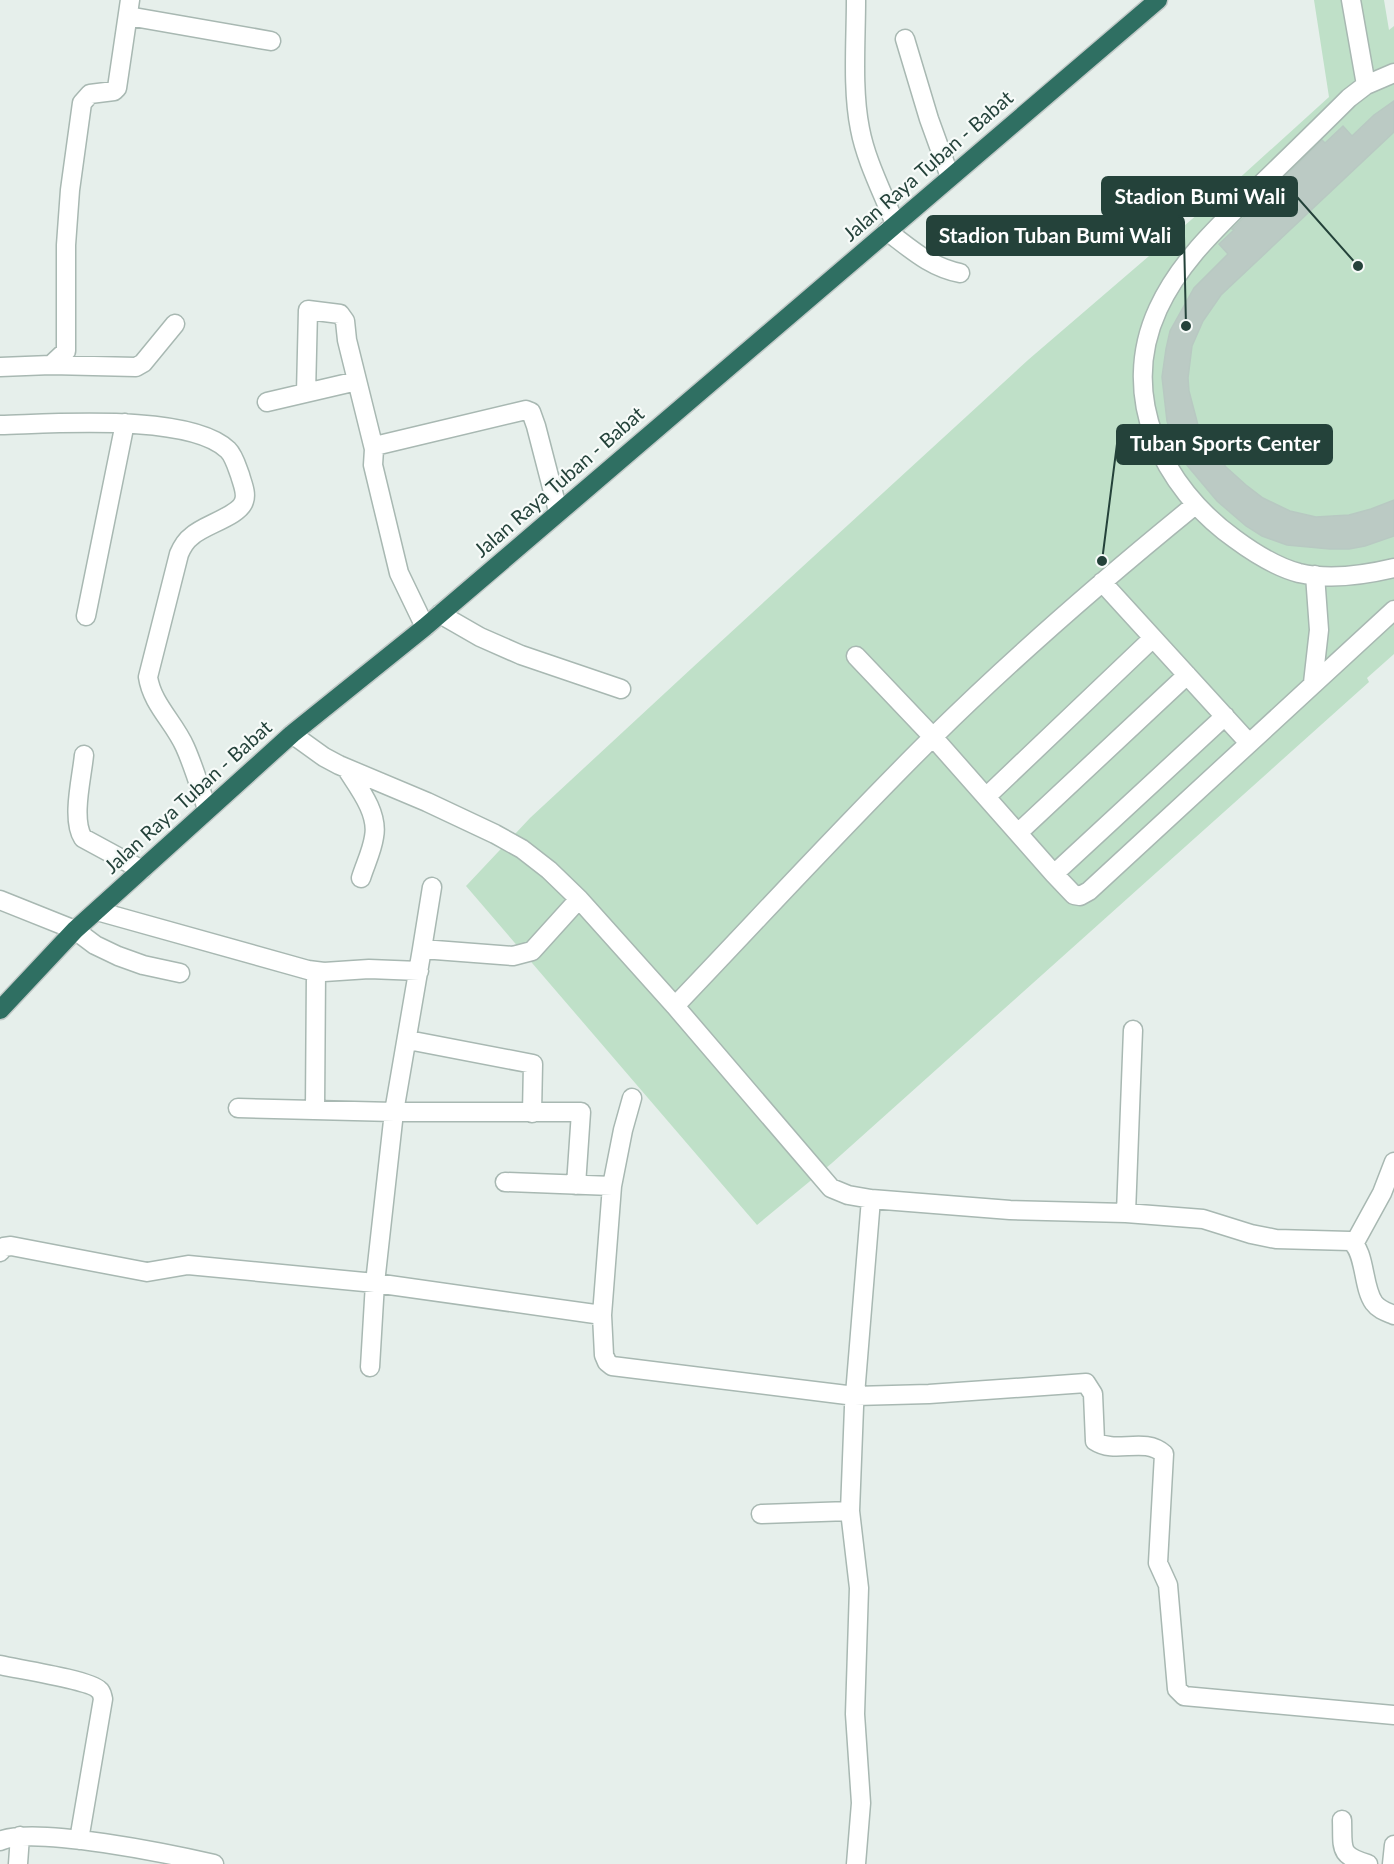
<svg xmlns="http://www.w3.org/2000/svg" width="1394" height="1864" viewBox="0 0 1394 1864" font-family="Lato,sans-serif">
<rect width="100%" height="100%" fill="#e6efeb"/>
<path fill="#bfe0c8" d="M 1314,0 L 1384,0 L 1389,30 L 1394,26 L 1394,654 L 1367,678 L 1369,682 L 832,1163 L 757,1225 L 466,886 L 530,818 L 692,668 L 1028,360 L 1234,183 L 1329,97 Z"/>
<path fill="#bbcac4" stroke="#b8c9c2" stroke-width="1.5" d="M 1394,101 L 1394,132 L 1221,295 L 1203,321 L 1192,346 L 1188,378 L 1189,391 L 1199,429 L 1207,443 L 1226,467 L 1246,485 L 1263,498 L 1290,511 L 1316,517 L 1349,515 L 1371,509 L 1394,500 L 1394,536 L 1365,546 L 1349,549 L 1330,549 L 1287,545 L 1262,536 L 1246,526 L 1217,501 L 1186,464 L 1174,441 L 1167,421 L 1162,377 L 1166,349 L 1170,331 L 1194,288 L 1228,254 L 1219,244 L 1234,230 L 1232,229 L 1322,140 L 1325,143 L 1343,126 L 1352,136 L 1374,115 Z"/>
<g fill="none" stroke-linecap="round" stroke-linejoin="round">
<defs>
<path id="minor" d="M 856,0 C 856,41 852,90 860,129 C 866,161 883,193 895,224
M 1351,0 L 1366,85
M 128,16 L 271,41
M 905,39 L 929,119 L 950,177
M 1394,73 L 1366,85 L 1349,98 C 1318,129 1286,160 1255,190 C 1218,227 1180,261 1158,309 C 1118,396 1162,487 1235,539 C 1254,553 1276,567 1299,573 C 1329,580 1365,575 1394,568
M 887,231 C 911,249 930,267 960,273
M 51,365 L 66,351 L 66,245 L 70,190 L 82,103 L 90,94 L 114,91 L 117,88 L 130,0
M 0,367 L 51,365 L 136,367 L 143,363 L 175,324
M 306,393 L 308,310 L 340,314 L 345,321 L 347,340 L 374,449
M 267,402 L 357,381
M 0,425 C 52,424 190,413 228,450 C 234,456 237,467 240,475 C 242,483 247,493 244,501 C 240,516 203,525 192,536 C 185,541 182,547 179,554 L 148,677 C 152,704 174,722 185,747 C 194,767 200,788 207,809
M 1102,582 L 1249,743
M 440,614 L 480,637 L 521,655 L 621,689
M 86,616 L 125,423
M 425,627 L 399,573 L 373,465 L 374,449 L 379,445 L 526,410 L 531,412 L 536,426 L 558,511
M 856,656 L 933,737 L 1054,874 L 1074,895 L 1080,896 L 1089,891 L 1394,610
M 1313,683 L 1319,630 L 1315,575
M 292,734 L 324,757 L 339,765 L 427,802 L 495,834 L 522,849 L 549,870 L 579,899 L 675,1006 L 831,1188 L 848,1195 L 871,1199 L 1010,1210 L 1126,1213 L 1203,1219 L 1251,1234 L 1276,1239 L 1350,1241 C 1366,1250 1362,1287 1374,1303 C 1379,1310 1387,1312 1394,1315
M 84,755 C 82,777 71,819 83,838 L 142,870
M 346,768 C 358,787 379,813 374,837 C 372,851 365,865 361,878
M 986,797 L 1153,638
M 1018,833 L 1187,675
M 1054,874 L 1225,716
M 0,900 L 75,930 L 95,945 L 118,956 L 143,965 L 180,973
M 97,911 L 308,970 L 324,972 L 369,969 L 419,971
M 422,949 L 432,887
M 675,1006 C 761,916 845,824 933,737 C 1016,655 1104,579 1195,505
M 408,1040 L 533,1064 L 532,1113
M 632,1098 L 623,1130 L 612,1186 L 602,1315 L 604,1355 L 607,1362 L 612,1366 L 855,1396 L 929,1394 L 1086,1383 L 1093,1394 L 1095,1441 C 1116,1455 1144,1436 1164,1454 L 1158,1563 L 1168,1585 L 1177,1689 L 1184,1696 L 1394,1715
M 238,1108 L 394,1112 L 581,1112 L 576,1185
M 315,1110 L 316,971
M 505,1182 L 612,1186
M 1126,1213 L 1133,1030
M 1354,1244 L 1382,1193 L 1394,1162
M 0,1252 L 4,1247 L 11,1246 L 147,1272 L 188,1265 L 375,1283 L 602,1315
M 370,1367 L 375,1283 L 394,1112 L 422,949 L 513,956 L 532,951 L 579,899
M 761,1514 L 850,1511
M 0,1665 C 17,1669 90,1680 99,1690 C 102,1692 102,1695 103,1699 L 79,1840
M 1342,1820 C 1343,1849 1338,1855 1368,1864
M 0,1841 C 32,1825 175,1855 214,1864
M 18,1864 L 20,1836
M 856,1864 L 861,1803 L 855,1714 L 859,1588 L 850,1511 L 854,1407 L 871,1199
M 1392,1864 L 1394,1845"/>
<path id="highway" d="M 0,1010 L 75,930 L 292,734 L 425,627 L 1158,0"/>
</defs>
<use href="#minor" stroke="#a8b8b2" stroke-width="21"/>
<use href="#highway" stroke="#c2cac8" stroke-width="21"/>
<use href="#minor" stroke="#fff" stroke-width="18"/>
<use href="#highway" stroke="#2f6f62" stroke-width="18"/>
</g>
<g text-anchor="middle" stroke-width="4.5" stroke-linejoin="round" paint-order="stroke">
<g font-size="20" fill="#24423a" stroke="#f7fbf9">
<text transform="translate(928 166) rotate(-41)" y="7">Jalan Raya Tuban - Babat</text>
<text transform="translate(559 482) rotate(-41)" y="7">Jalan Raya Tuban - Babat</text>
<text transform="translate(188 797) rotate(-42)" y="7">Jalan Raya Tuban - Babat</text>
</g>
</g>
<path fill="none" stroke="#24423a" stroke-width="2" d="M1358 266L1297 197M1186 326L1184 236M1102 561L1117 444"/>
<g fill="#24423a" stroke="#f7fbf9" stroke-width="2">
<circle cx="1358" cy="266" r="6"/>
<circle cx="1186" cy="326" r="6"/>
<circle cx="1102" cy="561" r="6"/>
</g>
<g fill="#24423a" stroke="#24423a" stroke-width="2">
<rect x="1102" y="177" width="195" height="39" rx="6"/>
<rect x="927" y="216" width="257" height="39" rx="6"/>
<rect x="1117" y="425" width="215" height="39" rx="6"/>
</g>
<g font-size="21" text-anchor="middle" font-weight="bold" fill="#fff">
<text x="1200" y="204">Stadion Bumi Wali</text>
<text x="1055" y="243">Stadion Tuban Bumi Wali</text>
<text x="1225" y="451">Tuban Sports Center</text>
</g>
</svg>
